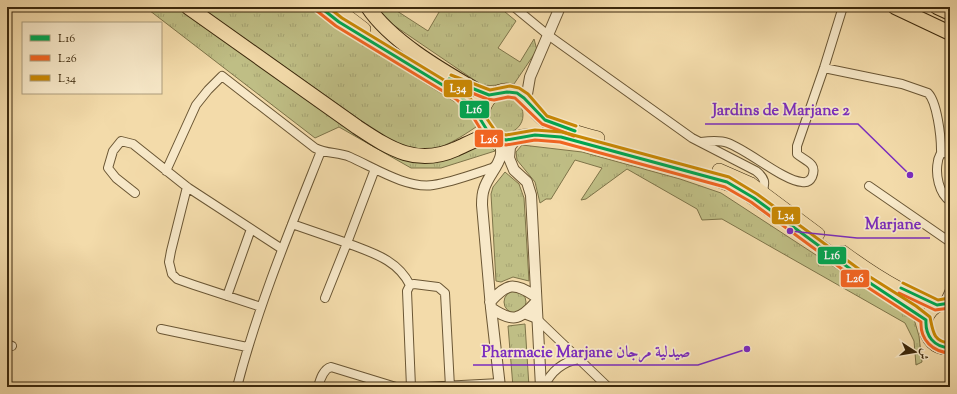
<svg xmlns="http://www.w3.org/2000/svg" width="957" height="394" viewBox="0 0 957 394" font-family="'Sorts Mill Goudy',Amiri,serif">
<defs>
<pattern id="grass-tufts" width="24" height="20" patternUnits="userSpaceOnUse"><rect width="24" height="20" fill="#bfbe85"/><path d="M3 7l-1-3M5 7V3M7 7l1-3M15 17l-1-3M17 17v-4M19 17l1-3" fill="none" stroke="#a5a372"/></pattern>
</defs>
<rect width="100%" height="100%" fill="#f3dbaa"/>
<filter id="stains"><feTurbulence type="fractalNoise" baseFrequency=".005" numOctaves="4"/><feColorMatrix values="0 0 0 0 .2 0 0 0 0 .09 0 0 0 0 .02 0 0 0 .5 -.17"/></filter>
<radialGradient id="worn" r=".72"><stop offset=".6" stop-color="#630" stop-opacity="0"/><stop offset="1" stop-color="#630" stop-opacity=".3"/></radialGradient>
<path fill="url(#grass-tufts)" stroke="#7e7449" d="M 145,7 L 186,7 L 407,156 L 486,141 L 495,151 L 441,168 L 411,168 L 339,127 L 315,138 Z
M 200,7 L 313,7 L 326,21 L 471,112 L 476,127 C 455,141 431,157 405,148 C 396,145 388,139 380,134 Z
M 375,7 L 399,7 L 397,11 L 428,31 L 442,7 L 499,7 L 516,21 L 498,48 L 520,62 L 534,39 L 537,50 L 514,84 L 483,86 L 389,22 Z
M487 115a18 18 0 1 1 36 0a18 18 0 1 1-36 0Z
M 522,145 L 582,152 L 680,179 L 721,193 L 914,319 L 919,336 L 922,362 L 916,365 L 914,341 L 905,323 L 722,219 L 702,220 L 697,209 L 627,169 L 586,199 L 581,200 L 602,168 L 575,160 L 551,199 L 546,199 L 540,203 L 535,182 L 517,160 L 516,152 Z
M 505,172 L 519,184 L 524,198 L 529,281 L 513,277 L 501,282 L 496,281 L 491,194 L 493,187 Z
M504 302a11 11 0 1 1 22 0a11 11 0 1 1-22 0Z
M 525,324 L 529,387 L 513,387 L 508,326 Z"/>
<g fill="none" stroke-linecap="round" stroke-linejoin="round">
<defs>
<path id="minor" d="M 514,7 L 548,35 L 692,138 L 756,171 C 765,178 766,183 762,193
M 824,68 L 902,84 L 928,93 C 937,102 941,136 941,150 C 942,154 938,157 938,161 C 935,174 939,194 950,201
M 701,142 C 709,141 720,140 728,143 C 749,151 784,181 802,182 C 807,183 810,181 812,177 C 818,163 805,161 797,154 L 797,146 L 824,68 L 842,10
M 942,152 L 950,155
M 375,169 L 347,243 C 372,253 397,259 410,285
M 166,171 L 196,105 L 208,90 L 222,76 L 315,148 C 326,154 339,152 350,157 C 373,167 407,189 433,185 C 453,182 473,174 492,168 L 498,164
M 869,186 L 950,242
M 187,187 L 171,251 L 169,262 L 172,274 L 177,279 L 194,285 L 261,307
M 135,193 L 116,178 L 108,168 L 113,151 L 121,141 L 133,144 L 187,187 L 282,249
M 292,224 L 347,243 L 325,298
M 227,296 L 251,229
M 944,303 L 950,290
M 524,314 L 537,319 L 608,387
M 161,329 L 247,347
M 7,344 L 12,346
M 108,387 L 165,387
M 237,387 C 258,306 290,229 321,151
M 318,387 C 320,380 323,369 331,367 L 396,387
M 411,387 L 407,291 L 410,285 L 414,284 L 438,287 L 445,293 L 450,387
M 423,387 L 500,383
M 544,387 C 551,371 562,362 579,359"/>
<path id="tertiary" d="M 526,100 L 530,77 L 560,7
M 496,138 C 511,157 489,171 484,189 C 482,194 482,199 482,205 L 491,308 L 500,387
M 516,139 L 510,147 L 509,158 L 514,170 L 527,182 L 531,195 L 541,387
M 490,302 C 507,283 514,282 535,296
M 491,308 C 512,322 519,321 536,302"/>
<path id="trunk" d="M 320,7 L 339,22 L 459,95 L 478,113 L 487,130 L 499,139 L 506,140 L 522,136 L 535,135 L 561,137 L 697,173 L 738,188 L 926,320
M 335,7 L 364,29
M 483,121 C 482,111 484,103 492,96 C 517,75 530,113 547,122 C 563,129 581,133 598,138
M 719,170 L 751,184 L 818,234
M 843,252 C 870,272 906,295 937,305
M 950,303 C 916,303 919,351 950,348"/>
<path id="motorway" d="M 188,7 L 357,127 C 389,148 416,167 456,149 C 468,144 479,136 493,136
M 368,7 C 390,40 439,69 474,89
M 895,7 L 950,33
M 937,7 L 950,13"/>
</defs>
<use href="#minor" stroke="#6a5634" stroke-width="10"/>
<use href="#tertiary" stroke="#6a5634" stroke-width="12"/>
<use href="#trunk" stroke="#3c290d" stroke-width="14"/>
<use href="#motorway" stroke="#3c290d" stroke-width="16"/>
<use href="#minor" stroke="#f7e8c8" stroke-width="8"/>
<use href="#tertiary" stroke="#f7e8c8" stroke-width="10"/>
<use href="#trunk" stroke="#f3dbaa" stroke-width="13"/>
<use href="#motorway" stroke="#f3dbaa" stroke-width="14"/>
<defs>
<path id="bus-1" d="M 320,7 L 339,22 L 459,95 L 474,109 L 487,130 L 493,136 L 506,140 L 535,135 L 561,137 L 727,182 L 754,198 L 864,279 L 926,320 C 925,336 934,347 950,348
M 449,79 L 489,95 L 507,92 L 517,93 L 524,98 L 545,120 L 575,131
M 901,288 L 937,305 L 950,303"/>
<path id="bus-2" d="M 317,11 L 336,26 L 456,99 L 470,112 L 483,133 L 491,141 L 506,145 L 535,140 L 560,142 L 725,187 L 751,202 L 861,283 L 921,322 C 920,340 933,352 950,353
M 447,83 L 487,99 L 494,100 L 508,97 L 515,98 L 542,124 L 574,136
M 899,293 L 935,310 L 950,308"/>
<path id="bus-3" d="M 328,7 L 342,18 L 462,91 L 478,106 L 496,132 L 506,135 L 535,130 L 562,132 L 729,177 L 757,194 L 867,275 L 916,306 L 930,317 C 933,331 933,342 950,343
M 451,75 L 490,90 L 510,86 L 519,88 L 528,94 L 547,116 L 576,126
M 903,283 L 938,300 L 949,298"/>
</defs>
<use href="#bus-1" stroke="#f7e8c8" stroke-width="6"/>
<use href="#bus-2" stroke="#f7e8c8" stroke-width="6"/>
<use href="#bus-3" stroke="#f7e8c8" stroke-width="6"/>
<use href="#bus-1" stroke="#00a651" stroke-width="3"/>
<use href="#bus-2" stroke="#f26522" stroke-width="3"/>
<use href="#bus-3" stroke="#c88703" stroke-width="3"/>
</g>
<path fill="none" stroke="#7b2cbf" stroke-width="1.5" d="M910 175L858 124H705M790 231L857 238H930M747 349L698 365H473"/>
<g fill="#7b2cbf" stroke="#f7e8c8" stroke-width="1.5">
<circle cx="910" cy="175" r="4"/>
<circle cx="790" cy="231" r="4"/>
<circle cx="747" cy="349" r="4"/>
</g>
<g font-size="16" text-anchor="middle" font-weight="bold" fill="#7b2cbf" stroke="#f7e8c8" stroke-width="3.5" stroke-linejoin="round" paint-order="stroke">
<text x="781" y="115">Jardins de Marjane 2</text>
<text x="893" y="229">Marjane</text>
<text x="586" y="357">Pharmacie Marjane صيدلية مرجان</text>
</g>
<g stroke="#f7e8c8" stroke-width="1.5">
<rect x="443" y="79" width="30" height="19" rx="4" fill="#c88703"/>
<rect x="459" y="100" width="31" height="19" rx="4" fill="#00a651"/>
<rect x="474" y="129" width="30" height="19" rx="4" fill="#f26522"/>
<rect x="771" y="206" width="30" height="19" rx="4" fill="#c88703"/>
<rect x="817" y="246" width="30" height="19" rx="4" fill="#00a651"/>
<rect x="840" y="269" width="30" height="19" rx="4" fill="#f26522"/>
</g>
<g font-size="11" text-anchor="middle" font-weight="bold" fill="#fff">
<text x="458" y="92">L34</text>
<text x="474" y="113">L16</text>
<text x="489" y="143">L26</text>
<text x="786" y="219">L34</text>
<text x="832" y="259">L16</text>
<text x="855" y="282">L26</text>
</g>
<rect width="957" height="394" fill="none" stroke="#f3dbaa" stroke-width="24"/>
<rect x="8" y="8" width="941" height="378" fill="none" stroke="#3c290d" stroke-width="2"/>
<rect x="12" y="12" width="933" height="370" fill="none" stroke="#3c290d"/>
<rect x="22" y="22" width="140" height="72" fill="#f7e8c8" stroke="#ac9c7d"/>
<rect x="30" y="35" width="20" height="6" fill="#00a651" stroke="#ac9c7d"/>
<text x="58" y="42" font-size="12" fill="#3c290d">L16</text>
<rect x="30" y="55" width="20" height="6" fill="#f26522" stroke="#ac9c7d"/>
<text x="58" y="62" font-size="12" fill="#3c290d">L26</text>
<rect x="30" y="75" width="20" height="6" fill="#c88703" stroke="#ac9c7d"/>
<text x="58" y="82" font-size="12" fill="#3c290d">L34</text>
<g transform="translate(915 352) rotate(102)" stroke="#f7e8c8" stroke-width="3" paint-order="stroke">
<path d="M0-3L7 15L0 10L-7 15Z" fill="#3c290d"/>
<text y="-6" font-size="11" font-weight="bold" text-anchor="middle" fill="#3c290d">ش</text>
</g>
<rect width="100%" height="100%" filter="url(#stains)"/>
<rect width="100%" height="100%" fill="url(#worn)"/>
</svg>
